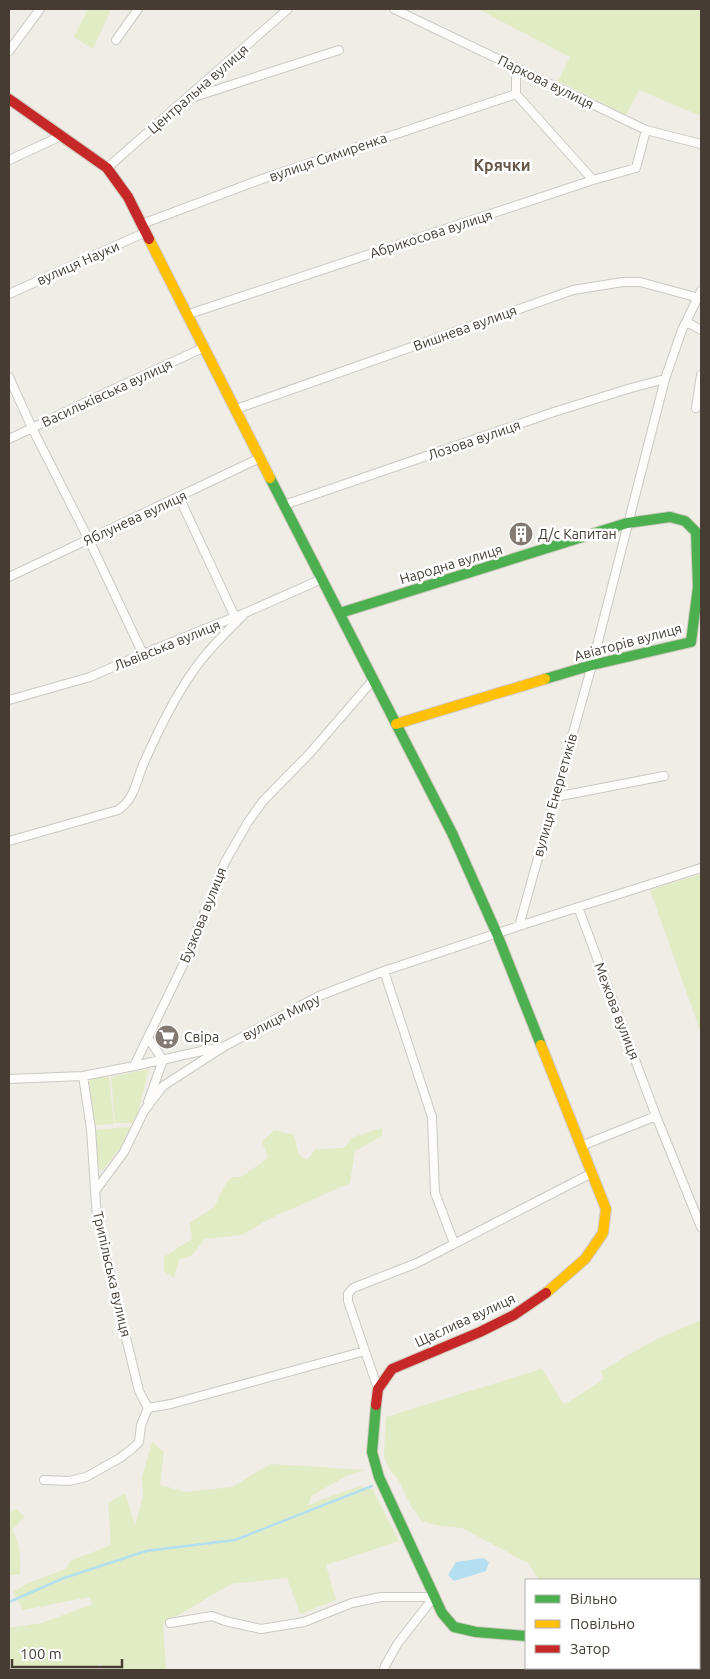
<svg xmlns="http://www.w3.org/2000/svg" width="710" height="1679" viewBox="0 0 710 1679" font-family="Ubuntu,sans-serif">
<rect width="100%" height="100%" fill="#f0ece6"/>
<path fill="#e1ebc4" d="M 88,9 L 111,9 L 93,49 L 74,37 Z
M 478,9 L 701,9 L 701,116 L 639,90 L 626,115 L 558,81 L 570,57 Z
M 701,874 L 701,1033 L 650,890 Z
M 149,1069 L 140,1105 L 133,1123 L 115,1123 L 111,1077 Z
M 109,1077 L 114,1124 L 93,1125 L 89,1079 Z
M 131,1127 L 126,1140 L 103,1170 L 98,1169 L 95,1130 Z
M 382,1128 L 382,1136 L 355,1151 L 350,1183 L 271,1218 L 241,1235 L 205,1239 L 192,1255 L 179,1260 L 174,1278 L 164,1271 L 164,1257 L 192,1239 L 190,1223 L 214,1207 L 226,1183 L 233,1177 L 241,1177 L 268,1158 L 262,1142 L 274,1130 L 294,1135 L 299,1155 L 307,1160 L 316,1149 L 344,1148 L 353,1137 Z
M 701,1320 L 701,1670 L 654,1670 L 652,1668 L 699,1668 L 699,1580 L 539,1580 L 528,1563 L 462,1528 L 436,1525 L 422,1521 L 411,1506 L 398,1479 L 390,1470 L 384,1457 L 386,1417 L 542,1369 L 564,1405 L 604,1379 L 601,1371 L 653,1341 Z
M 152,1442 L 164,1452 L 160,1485 L 186,1492 L 232,1487 L 271,1464 L 365,1470 L 346,1476 L 311,1496 L 308,1506 L 323,1499 L 361,1486 L 373,1490 L 399,1541 L 326,1565 L 336,1600 L 300,1614 L 287,1578 L 231,1584 L 163,1624 L 166,1670 L 104,1670 L 100,1664 L 92,1670 L 9,1670 L 9,1628 L 42,1623 L 93,1604 L 89,1597 L 23,1610 L 13,1592 L 26,1584 L 66,1569 L 70,1561 L 111,1545 L 108,1503 L 125,1493 L 135,1526 L 143,1495 L 142,1478 Z
M 16,1508 L 24,1517 L 12,1530 C 20,1542 21,1560 20,1575 L 11,1575 L 9,1573 L 9,1514 Z"/>
<path fill="#b4dff0" d="M 483,1558 L 489,1562 L 486,1571 L 454,1581 L 448,1575 L 456,1562 Z"/>
<g fill="none" stroke-linecap="round" stroke-linejoin="round">
<path stroke="#b4dff0" stroke-width="2.5" d="M 9,1602 L 64,1578 L 146,1551 L 235,1540 L 372,1486"/>
<defs>
<path id="street" d="M 394,9 L 646,130 L 701,144
M 116,40 L 138,9
M 9,51 L 40,9
M 516,67 L 516,94 L 593,180
M 191,98 L 339,50
M 9,160 L 61,136
M 107,168 L 288,9
M 142,224 L 262,179 L 516,94
M 9,294 L 146,232
M 189,314 L 593,180 L 636,168 L 646,130
M 687,322 L 701,330
M 9,377 L 32,428 L 89,540 L 143,654
M 696,408 L 701,375
M 236,409 L 573,290 L 623,282 L 640,282 L 699,298
M 9,439 L 101,395 L 205,347
M 179,497 L 235,617
M 284,505 L 554,412 L 631,388 L 665,379
M 9,577 L 260,458
M 9,700 L 90,677 L 143,654 L 245,613 L 322,579
M 555,797 L 664,776
M 9,841 L 118,810 C 134,800 136,782 143,765 C 157,733 173,699 194,670 C 207,650 228,631 245,613
M 578,907 L 656,1116 L 701,1227
M 519,926 L 592,665 L 665,379 L 682,330 L 701,291
M 384,971 L 432,1117 L 435,1193 L 454,1243
M 134,1066 L 220,1047
M 83,1076 L 91,1129 L 97,1219 L 139,1391 L 148,1408
M 9,1079 L 83,1076 L 134,1066 L 183,965 L 225,862 L 248,822 L 263,801 L 310,753 L 373,680
M 148,1102 L 163,1060 L 148,1038
M 581,1146 L 656,1116
M 96,1190 L 124,1152 L 144,1111 L 163,1086 L 225,1046 L 319,996 L 384,971 L 519,926 L 701,868
M 365,1351 L 348,1301 L 348,1294 L 353,1288 L 417,1263 L 592,1173
M 148,1408 L 171,1404 L 365,1351 L 378,1389
M 44,1480 L 69,1481 L 86,1477 L 120,1458 L 133,1448 L 139,1442 L 141,1425 L 148,1408
M 170,1623 L 212,1616 L 225,1621 L 261,1629 L 304,1622 L 352,1603 L 381,1597 L 434,1597
M 384,1670 L 385,1666 L 398,1643 L 434,1597
M 614,1670 L 614,1668"/>
<path id="fast" d="M 270,478 L 452,833 L 497,934 L 541,1045
M 340,613 L 627,523 L 670,517 L 685,521 L 696,532 L 698,587 L 691,642 L 592,665 L 545,679
M 376,1405 L 372,1452 L 379,1477 L 442,1613 L 454,1627 L 476,1632 L 526,1636"/>
<path id="slow" d="M 149,239 L 270,478
M 396,724 L 545,679
M 541,1045 L 606,1209 L 603,1233 L 585,1259 L 546,1293
M 641,1668 L 644,1670"/>
<path id="jam" d="M 9,99 L 107,168 L 128,197 L 149,239
M 376,1405 L 378,1389 L 392,1369 L 480,1332 L 514,1315 L 546,1293"/>
</defs>
<use href="#street" stroke="#ccc8c2" stroke-width="10"/>
<use href="#fast" stroke="#d1cabe" stroke-width="12"/>
<use href="#slow" stroke="#d1cabe" stroke-width="12"/>
<use href="#jam" stroke="#d1cabe" stroke-width="12"/>
<use href="#street" stroke="#fdfcfb" stroke-width="8"/>
<use href="#fast" stroke="#4caf50" stroke-width="10"/>
<use href="#slow" stroke="#ffc107" stroke-width="10"/>
<use href="#jam" stroke="#c62828" stroke-width="10"/>
</g>
<defs>
<symbol id="building-disc" viewBox="-11 -11 22 22"><circle r="9.5" fill="#827a72" stroke="#fff"/><path d="M-4-6H4V6H1V3H-1V6H-4ZM-2.5-4.3h1.7v1.8h-1.7ZM.8-4.3h1.7v1.8H.8ZM-2.5-1h1.7V.8h-1.7ZM.8-1h1.7V.8H.8Z" fill="#fff"/></symbol>
<symbol id="supermarket-disc" viewBox="-11 -11 22 22"><circle r="9.5" fill="#827a72" stroke="#fff"/><path d="M-6-5.5h2.5l.6 2H6L4.5 2H-2.5L-4.4-4H-6ZM-1.5 3.2a1.3 1.3 0 1 0 .1 0ZM3 3.2a1.3 1.3 0 1 0 .1 0Z" fill="#fff"/></symbol>
</defs>
<g fill-rule="evenodd">
<use href="#building-disc" x="507" y="520" width="28" height="28"/>
<use href="#supermarket-disc" x="153" y="1023" width="28" height="28"/>
</g>
<g text-anchor="middle" stroke-width="5" stroke-linejoin="round" paint-order="stroke">
<g font-size="14" fill="#463c33" stroke="#fff">
<text transform="translate(546 82) rotate(26)" y="5">Паркова вулиця</text>
<text transform="translate(198 89) rotate(-41)" y="5">Центральна вулиця</text>
<text transform="translate(328 157) rotate(-19)" y="5">вулиця Симиренка</text>
<text transform="translate(431 234) rotate(-18)" y="5">Абрикосова вулиця</text>
<text transform="translate(78 263) rotate(-24)" y="5">вулиця Науки</text>
<text transform="translate(465 328) rotate(-20)" y="5">Вишнева вулиця</text>
<text transform="translate(107 393) rotate(-25)" y="5">Васильківська вулиця</text>
<text transform="translate(474 440) rotate(-19)" y="5">Лозова вулиця</text>
<text transform="translate(135 518) rotate(-25)" y="5">Яблунева вулиця</text>
<text transform="translate(451 564) rotate(-17)" y="5">Народна вулиця</text>
<text transform="translate(628 642) rotate(-15)" y="5">Авіаторів вулиця</text>
<text transform="translate(167 645) rotate(-22)" y="5">Львівська вулиця</text>
<text transform="translate(555 795) rotate(-74)" y="5">вулиця Енергетиків</text>
<text transform="translate(203 915) rotate(-68)" y="5">Бузкова вулиця</text>
<text transform="translate(617 1011) rotate(69)" y="5">Межова вулиця</text>
<text transform="translate(281 1017) rotate(-27)" y="5">вулиця Миру</text>
<text transform="translate(112 1274) rotate(77)" y="5">Трипільська вулиця</text>
<text transform="translate(465 1320) rotate(-25)" y="5">Щаслива вулиця</text>
</g>
<g font-size="14" fill="#463c33" stroke="#fff" text-anchor="start">
<text x="538" y="539">Д/с Капитан</text>
<text x="184" y="1042">Свіра</text>
</g>
<g font-size="16" font-weight="bold" fill="#69594a" stroke="#fff">
<text x="502" y="171">Крячки</text>
</g>
</g>
<rect width="710" height="1679" fill="none" stroke="#463c33" stroke-width="20"/>
<rect x="525" y="1579" width="175" height="90" fill="#ffffff" stroke="#b5b1ad"/>
<rect x="535" y="1595" width="25" height="8" fill="#4caf50" stroke="#b5b1ad"/>
<text x="570" y="1604" font-size="15" fill="#463c33">Вільно</text>
<rect x="535" y="1620" width="25" height="8" fill="#ffc107" stroke="#b5b1ad"/>
<text x="570" y="1629" font-size="15" fill="#463c33">Повільно</text>
<rect x="535" y="1645" width="25" height="8" fill="#c62828" stroke="#b5b1ad"/>
<text x="570" y="1654" font-size="15" fill="#463c33">Затор</text>
<path d="M12 1659v8h110v-8" fill="none" stroke="#463c33" stroke-width="2.5"/>
<text x="20" y="1659" font-size="15" fill="#463c33" stroke="#ffffff" stroke-width="4" paint-order="stroke">100 m</text>
</svg>
